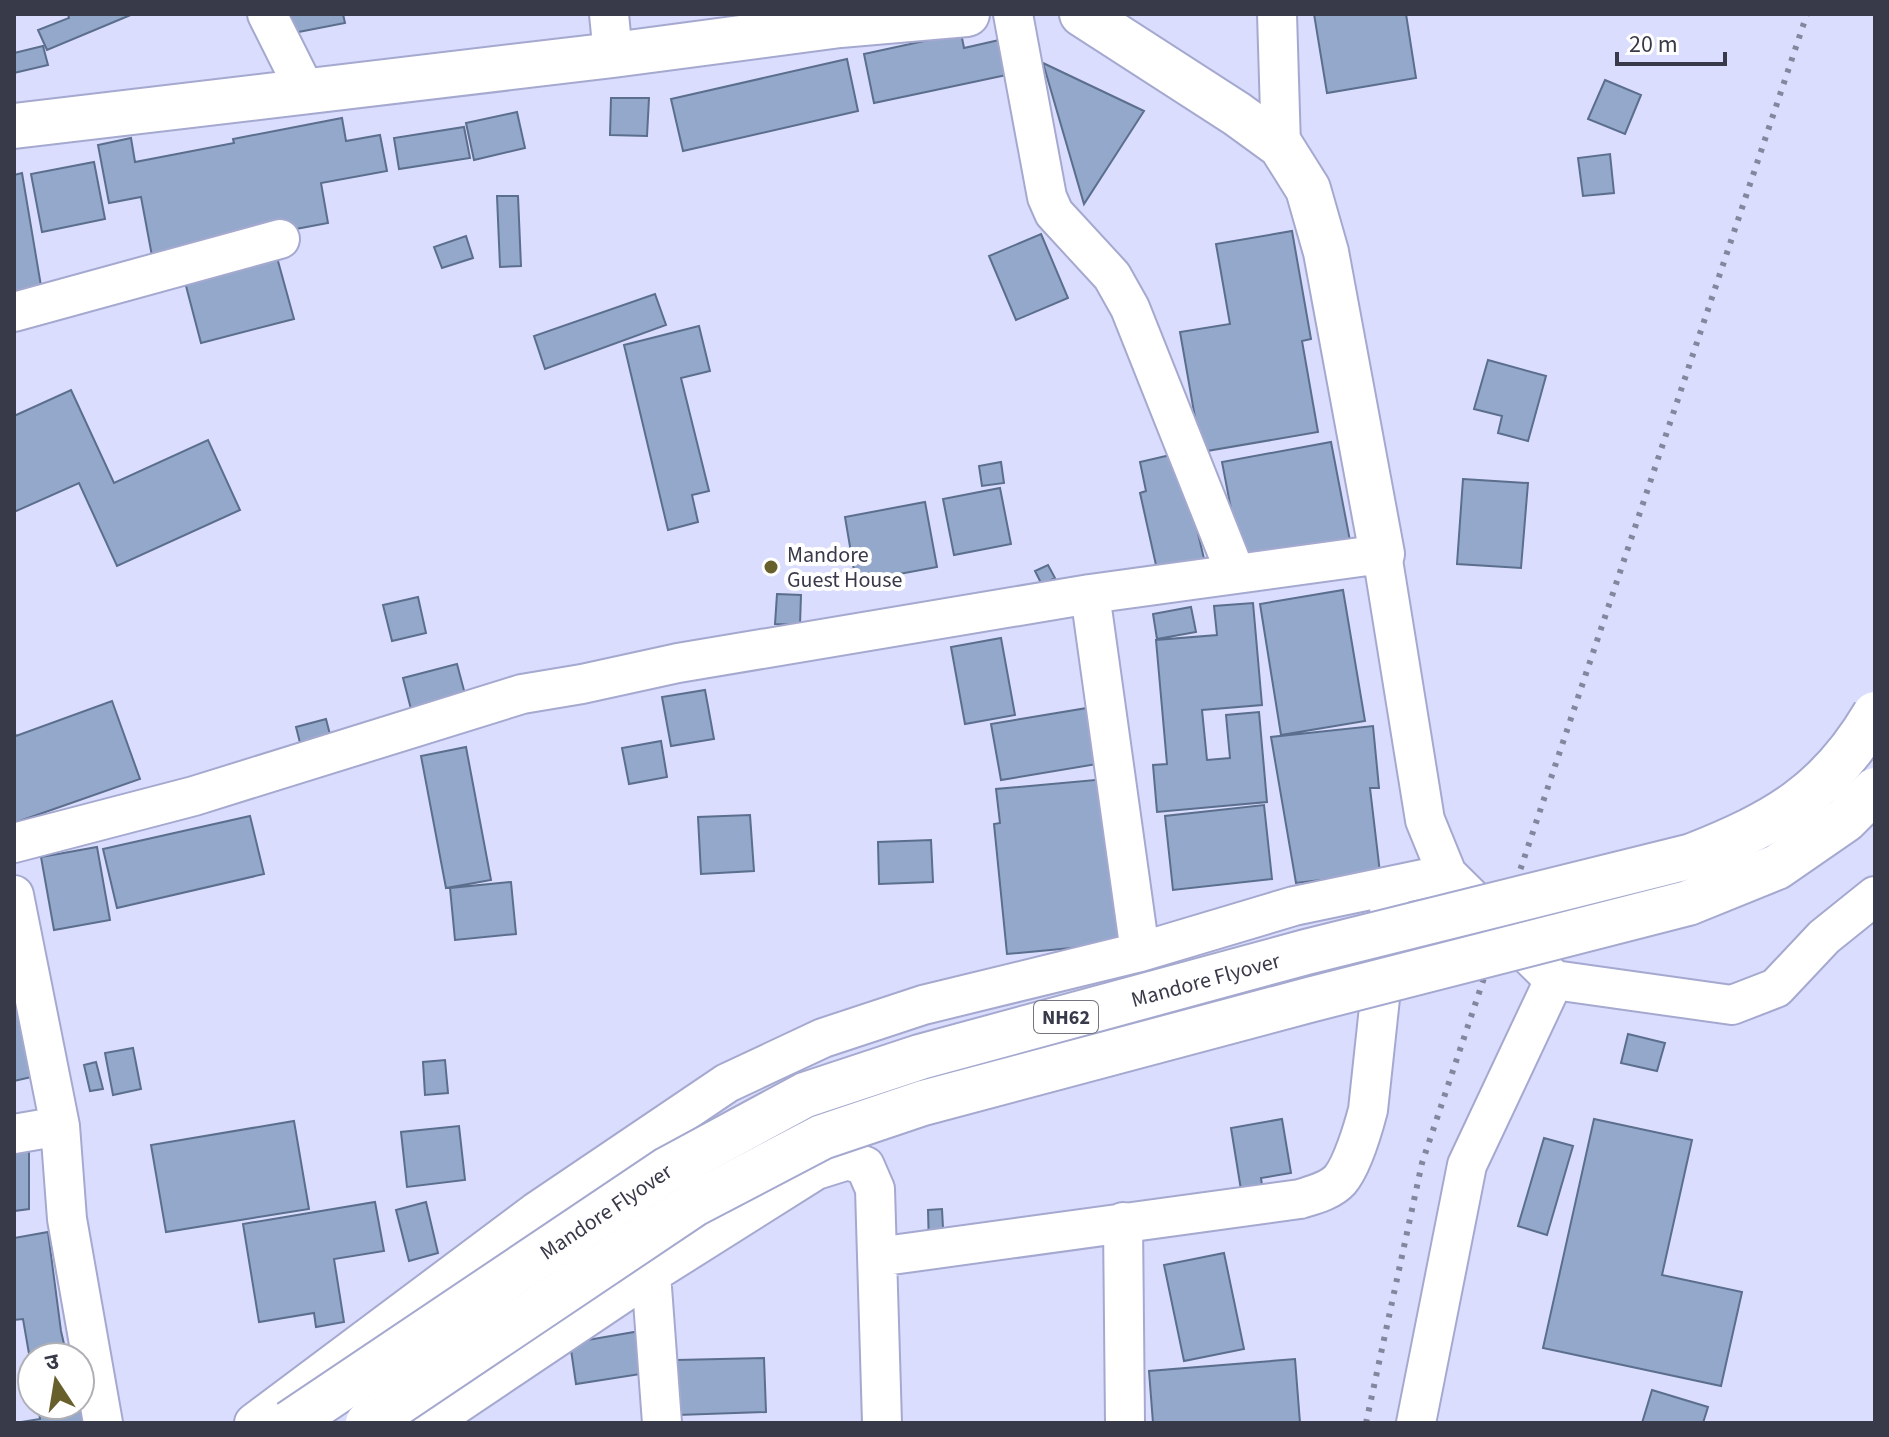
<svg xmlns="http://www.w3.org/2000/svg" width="1889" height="1437" viewBox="0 0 1889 1437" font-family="'Source Sans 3','Noto Sans Devanagari',sans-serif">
<rect width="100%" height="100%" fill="#daddfd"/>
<path fill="#93a8ca" stroke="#5b6e8d" stroke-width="2" d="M 68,14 L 133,14 L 47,50 L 38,30 L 69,18 Z
M 284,14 L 343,14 L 345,23 L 288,34 Z
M 1314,14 L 1406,14 L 1416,78 L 1327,93 Z
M 961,33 L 964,48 L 1008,38 L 1016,73 L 874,103 L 864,54 Z
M 43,46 L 48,65 L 14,73 L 14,53 Z
M 847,59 L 858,111 L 683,151 L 671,99 Z
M 1043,63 L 1144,111 L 1084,204 Z
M 1605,80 L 1641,95 L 1625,134 L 1588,119 Z
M 611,98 L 649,98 L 647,136 L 610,135 Z
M 517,112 L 525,148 L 474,160 L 466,123 Z
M 342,118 L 346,141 L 380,135 L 387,171 L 321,183 L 328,223 L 152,256 L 141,197 L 109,203 L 98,145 L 131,138 L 135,162 L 234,143 L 233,139 Z
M 464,127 L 470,158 L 399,169 L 394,138 Z
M 1610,154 L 1614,193 L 1583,196 L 1578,158 Z
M 94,162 L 105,219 L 42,232 L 31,174 Z
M 22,173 L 42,292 L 14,296 L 14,175 Z
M 497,196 L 518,196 L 521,266 L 500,267 Z
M 1292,231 L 1311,339 L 1302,341 L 1318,432 L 1201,452 L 1180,332 L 1230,324 L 1216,244 Z
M 1041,234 L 1068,298 L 1016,320 L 989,256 Z
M 466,236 L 473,258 L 442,268 L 434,247 Z
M 273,243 L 294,319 L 201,343 L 181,267 Z
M 655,294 L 666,325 L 545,369 L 534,336 Z
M 699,326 L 710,371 L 681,378 L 709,491 L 692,495 L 698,522 L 668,530 L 624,345 Z
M 1488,360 L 1546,376 L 1528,441 L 1498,433 L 1502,416 L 1474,409 Z
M 71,390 L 114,483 L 208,440 L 240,510 L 117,566 L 79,483 L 14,512 L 14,416 Z
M 1331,442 L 1351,546 L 1242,566 L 1222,462 Z
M 1179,453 L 1205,563 L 1158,574 L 1140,493 L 1146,491 L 1140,462 Z
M 1001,462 L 1004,483 L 982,486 L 979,466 Z
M 1463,479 L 1528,483 L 1521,568 L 1457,564 Z
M 1000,488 L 1011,544 L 954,555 L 943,499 Z
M 925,502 L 937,567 L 856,582 L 845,517 Z
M 1048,565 L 1055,578 L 1042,585 L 1035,571 Z
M 1343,590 L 1365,721 L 1281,735 L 1260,604 Z
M 777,594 L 801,595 L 800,625 L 775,624 Z
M 418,597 L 426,633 L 392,641 L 383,605 Z
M 1253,603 L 1262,705 L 1202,710 L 1207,760 L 1230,758 L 1226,715 L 1259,712 L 1267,802 L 1157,812 L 1153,765 L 1167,764 L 1156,640 L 1217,635 L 1214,606 Z
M 1191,607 L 1196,632 L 1157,639 L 1153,614 Z
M 1001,638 L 1015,715 L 965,724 L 951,647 Z
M 457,664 L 466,698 L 412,713 L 403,678 Z
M 705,690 L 714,739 L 671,746 L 662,697 Z
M 112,701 L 140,779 L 14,823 L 14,731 L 16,736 Z
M 1093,707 L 1103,763 L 1001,780 L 991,724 Z
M 326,719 L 336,758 L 306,766 L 296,727 Z
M 1373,726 L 1379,788 L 1370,788 L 1380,873 L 1296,883 L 1271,737 Z
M 661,741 L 667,777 L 629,784 L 622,748 Z
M 466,747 L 491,880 L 446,888 L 421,756 Z
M 1106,779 L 1124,943 L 1007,954 L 994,824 L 1000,823 L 996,789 Z
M 1264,805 L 1272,879 L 1173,890 L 1165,816 Z
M 750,815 L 754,871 L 701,874 L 698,817 Z
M 250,816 L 264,874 L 117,908 L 103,849 Z
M 931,840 L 933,882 L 879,884 L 878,842 Z
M 97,847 L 110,920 L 54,930 L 41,857 Z
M 511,882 L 516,934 L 455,940 L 450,888 Z
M 14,943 L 36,1076 L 14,1081 Z
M 1628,1034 L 1665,1043 L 1657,1071 L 1621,1063 Z
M 133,1048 L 141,1089 L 113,1095 L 105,1053 Z
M 445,1060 L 448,1093 L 425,1095 L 423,1062 Z
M 96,1062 L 103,1089 L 90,1091 L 84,1065 Z
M 1282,1119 L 1291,1173 L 1261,1178 L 1263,1192 L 1242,1196 L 1231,1128 Z
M 1594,1119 L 1692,1140 L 1662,1275 L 1742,1292 L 1721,1386 L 1543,1348 Z
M 294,1121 L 309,1209 L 166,1232 L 151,1145 Z
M 459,1126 L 465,1180 L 407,1187 L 401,1132 Z
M 1544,1138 L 1573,1146 L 1547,1235 L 1518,1226 Z
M 29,1140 L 29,1209 L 14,1211 L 14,1143 Z
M 375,1202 L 384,1251 L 334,1259 L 344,1322 L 316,1327 L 314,1313 L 259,1322 L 243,1224 Z
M 426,1202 L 438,1253 L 409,1261 L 396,1210 Z
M 942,1209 L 944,1247 L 929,1247 L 928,1210 Z
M 48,1232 L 61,1331 L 67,1357 L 32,1357 L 32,1371 L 23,1319 L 14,1320 L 14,1238 Z
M 1224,1253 L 1244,1349 L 1184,1361 L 1164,1265 Z
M 640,1331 L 647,1373 L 576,1384 L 570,1343 Z
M 764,1358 L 766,1412 L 678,1415 L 677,1360 Z
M 1295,1359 L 1300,1423 L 1153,1423 L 1149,1371 Z
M 1652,1390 L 1708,1407 L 1703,1423 L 1642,1423 Z
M 80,1391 L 95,1423 L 15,1423 L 40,1419 L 38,1405 L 80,1405 Z"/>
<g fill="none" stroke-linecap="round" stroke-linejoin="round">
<defs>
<path id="street" d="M 267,14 L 305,90
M 609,14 L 613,55
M 1013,14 L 1047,197 L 1054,213 L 1112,276 L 1130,308 L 1235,572
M 1277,14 L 1281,146
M 14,312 L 280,239
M 1090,594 L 1140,952
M 14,843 L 194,796 L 522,694 L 582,684 L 678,663 L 1090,594 L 1382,554 L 1425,820 L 1447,874 L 1554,980 L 1467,1165 L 1416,1423
M 14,895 L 60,1126 L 67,1219 L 103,1423
M 1554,980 L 1732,1005 L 1776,988 L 1824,937 L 1875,896
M 14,1134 L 60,1126
M 1123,1222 L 1125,1423
M 877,1257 L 1300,1199 C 1313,1195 1330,1191 1340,1180 C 1352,1166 1363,1129 1368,1110 L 1390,905
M 651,1274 L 662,1423
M 254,1423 L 536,1212 L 727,1083 L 823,1038 L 923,1005 L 1140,952 L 1294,906 L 1447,874
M 429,1423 L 651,1274 L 816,1170 L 848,1160 L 865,1166 L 875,1189 L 882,1423"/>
<path id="secondary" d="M 1082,14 L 1237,114 L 1281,146 L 1308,189 L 1326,252 L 1382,554
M 14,126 L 613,55 L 840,25 L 967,14"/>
</defs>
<use href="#street" stroke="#a5a9cf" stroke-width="42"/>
<use href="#secondary" stroke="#a5a9cf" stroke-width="48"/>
<use href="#street" stroke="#fff" stroke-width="38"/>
<use href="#secondary" stroke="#fff" stroke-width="44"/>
<path stroke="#84869d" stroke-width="6" stroke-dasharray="4 8" stroke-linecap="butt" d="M 1366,1423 L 1422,1163 L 1807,14"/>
<defs>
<g id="highway-bridge">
<path id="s1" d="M 290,1423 L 668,1169 L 805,1095 L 920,1057 L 1306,952 L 1692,856 C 1775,823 1828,794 1875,714"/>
<path d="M 368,1423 L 694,1204 L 822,1137 L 923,1103 L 1309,1000 L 1688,903 L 1777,867 L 1845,820 L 1875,790"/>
</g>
</defs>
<use href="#highway-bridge" stroke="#a5a9cf" stroke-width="48" stroke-linecap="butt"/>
<use href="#highway-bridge" stroke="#fff" stroke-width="44"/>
</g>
<circle fill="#675f2c" stroke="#fff" stroke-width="3" cx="771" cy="567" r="8"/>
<g text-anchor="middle" stroke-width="8" stroke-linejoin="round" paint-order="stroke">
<rect fill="#fff" stroke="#747480" stroke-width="2" x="1034" y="1001" width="64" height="32" rx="6"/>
<g font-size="20" font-weight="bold" fill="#383949">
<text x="1066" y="1024">NH62</text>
</g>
<g font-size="22" fill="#383949" stroke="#fff" text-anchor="start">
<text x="787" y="562">Mandore<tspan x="787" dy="25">Guest House</tspan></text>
</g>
<g font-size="22" fill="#383949" stroke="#fff">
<text dy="8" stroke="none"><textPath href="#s1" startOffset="1028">Mandore Flyover</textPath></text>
<text dy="8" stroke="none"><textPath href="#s1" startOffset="380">Mandore Flyover</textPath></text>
</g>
</g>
<rect width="1889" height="1437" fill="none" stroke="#383949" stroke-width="32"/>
<g transform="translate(56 1381) rotate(348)"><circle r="38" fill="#ffffff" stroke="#afb0b6" stroke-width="2"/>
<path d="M0-6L14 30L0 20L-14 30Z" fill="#675f2c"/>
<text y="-12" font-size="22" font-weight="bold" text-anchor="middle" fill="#383949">उ</text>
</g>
<path d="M1617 52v12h108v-12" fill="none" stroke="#383949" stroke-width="4"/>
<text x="1629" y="52" font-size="24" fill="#383949" stroke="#ffffff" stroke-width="6" paint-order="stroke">20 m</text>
</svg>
